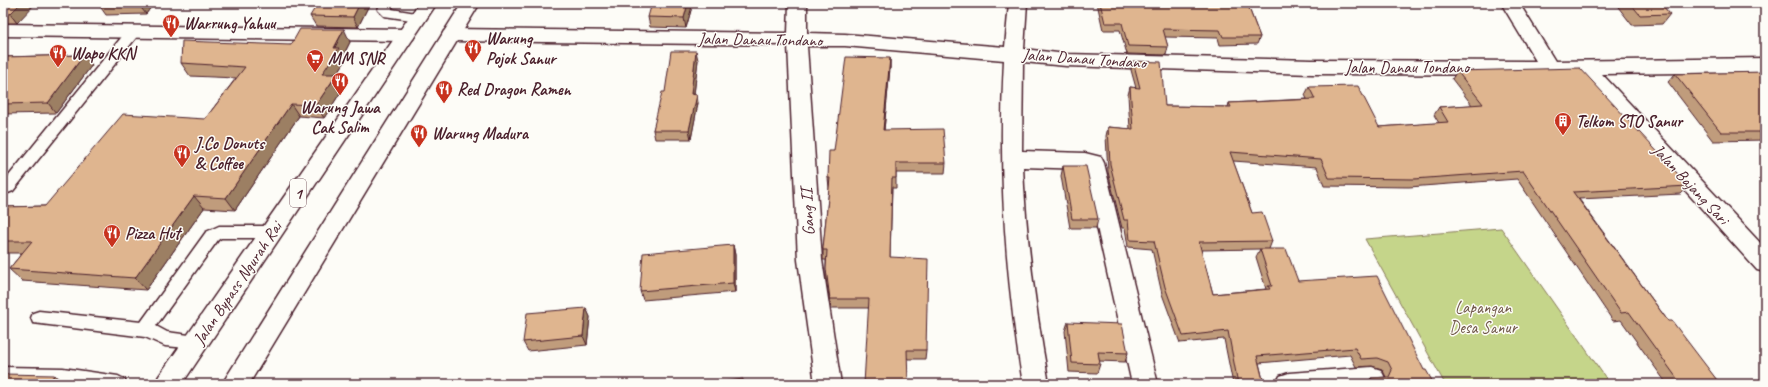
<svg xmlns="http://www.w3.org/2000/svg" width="1768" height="387" viewBox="0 0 1768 387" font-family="Caveat,sans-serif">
<rect width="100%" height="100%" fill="#fdfcf7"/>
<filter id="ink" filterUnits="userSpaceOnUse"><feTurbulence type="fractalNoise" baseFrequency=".025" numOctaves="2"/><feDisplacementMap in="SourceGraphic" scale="8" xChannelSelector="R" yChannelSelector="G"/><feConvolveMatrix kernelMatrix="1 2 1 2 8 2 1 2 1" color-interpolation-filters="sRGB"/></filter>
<g filter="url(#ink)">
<path fill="#c5d58a" stroke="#887a5a" d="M 1501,228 L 1610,384 L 1445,384 L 1365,239 Z"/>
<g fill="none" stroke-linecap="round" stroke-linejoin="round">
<defs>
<path id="service" d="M 380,3 L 392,3 L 392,9 L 422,14 L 424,17 L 422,20 L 418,21 L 384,16 L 378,10 Z
M 134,27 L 139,28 L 140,31 L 139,34 L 13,191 L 8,193 L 3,191 L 3,183 L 129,28 Z
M 219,226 L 271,226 L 276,228 L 279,232 L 276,236 L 271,238 L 221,238 L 218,240 L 156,326 L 167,332 L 204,337 L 206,342 L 204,347 L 198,349 L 165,346 L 145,337 L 33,323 L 31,318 L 33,313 L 39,311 L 141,322 L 206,232 Z
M 3,367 L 63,368 L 118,376 L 124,379 L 127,384 L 3,383 Z"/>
<path id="minor" d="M 789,3 L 807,3 L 807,33 L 845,34 L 1005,47 L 1009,3 L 1027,3 L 1024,49 L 1066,54 L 1312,60 L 1536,61 L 1501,3 L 1519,3 L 1555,61 L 1765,58 L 1765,72 L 1602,74 L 1765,248 L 1765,272 L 1757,270 L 1581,75 L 1312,74 L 1066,66 L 1023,62 L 1022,151 L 1085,153 L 1101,157 L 1104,163 L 1158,384 L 1132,384 L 1084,169 L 1023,167 C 1026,240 1036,312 1049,384 L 1023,384 C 1005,276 998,169 1004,60 L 845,46 L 807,46 L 822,260 L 841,384 L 815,384 L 798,260 L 788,45 L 451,41 L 444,39 L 442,35 L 444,31 L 451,29 L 788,33 Z
M 3,24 L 406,29 L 413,31 L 415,35 L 413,39 L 406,41 L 3,36 Z
M 1372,367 L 1381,370 L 1385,378 L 1382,384 L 1276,384 L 1280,376 L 1289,373 Z"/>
<path id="trunk" d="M 419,3 L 437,3 L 182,384 L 155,384 L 159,376 Z
M 462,3 L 480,3 L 249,384 L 222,384 Z"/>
</defs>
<use href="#service" stroke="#4a1f2b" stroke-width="3"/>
<use href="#minor" stroke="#4a1f2b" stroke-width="3"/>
<use href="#trunk" stroke="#4a1f2b" stroke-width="3"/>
<use href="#service" fill="#fdfcf7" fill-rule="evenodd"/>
<use href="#minor" fill="#fdfcf7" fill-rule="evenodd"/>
<use href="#trunk" fill="#fdfcf7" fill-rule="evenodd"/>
</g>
<path fill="#c09c7b" stroke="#4a1f2b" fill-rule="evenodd" d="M 3,3 L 17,23 L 3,23 Z
M 154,3 L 146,14 L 106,15 L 99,5 Z
M 370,3 L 358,27 L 316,26 L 310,16 Z
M 693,3 L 686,28 L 650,27 L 648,17 Z
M 1097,3 L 1247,3 L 1260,37 L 1257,44 L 1220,45 L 1218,38 L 1165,37 L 1168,47 L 1166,55 L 1127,54 L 1120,30 L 1103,30 Z
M 1615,3 L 1660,3 L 1670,14 L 1662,24 L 1632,25 Z
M 350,42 L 343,56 L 346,60 L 337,74 L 344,87 L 324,118 L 299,116 L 235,210 L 204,208 L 146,290 L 22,281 L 9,269 L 22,253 L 3,253 L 3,207 L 45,206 L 205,119 L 236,78 L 190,76 L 181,63 L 291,45 Z
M 84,55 L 92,65 L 56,113 L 3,114 L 3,57 Z
M 890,58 L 890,68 L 884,130 L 946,163 L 945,173 L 896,173 L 896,188 L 892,188 L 890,257 L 926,350 L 925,359 L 908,359 L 868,308 L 831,308 L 826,279 L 826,260 L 823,260 L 823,248 L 829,188 L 828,178 L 834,151 Z
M 698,60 L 694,94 L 698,103 L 691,139 L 655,139 L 653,130 L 665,92 Z
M 1133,61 L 1165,106 L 1228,107 L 1229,103 L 1307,99 L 1305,95 L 1309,87 L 1379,127 L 1439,123 L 1434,115 L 1439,107 L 1472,105 L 1452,79 L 1457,71 L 1689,186 L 1681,194 L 1579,199 L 1668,321 L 1720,384 L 1667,384 L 1621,320 L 1613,321 L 1517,179 L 1409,187 L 1324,186 L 1317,167 L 1233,161 L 1252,213 L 1272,241 L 1269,249 L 1298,281 L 1424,370 L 1434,384 L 1367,384 L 1371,378 L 1386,377 L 1382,369 L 1372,366 L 1356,367 L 1350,355 L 1259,363 L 1264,384 L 1233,384 L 1224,339 L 1180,343 L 1162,294 L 1152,249 L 1128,247 L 1125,228 L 1122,228 L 1108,172 L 1106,136 L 1108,127 L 1130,129 L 1128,95 L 1130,87 L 1136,88 L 1131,70 ZM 1260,249 L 1256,257 L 1266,289 L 1213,294 L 1201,250 Z
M 1675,74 L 1765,74 L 1765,140 L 1713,141 L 1668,82 Z
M 1063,166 L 1098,219 L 1096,228 L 1070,228 L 1061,176 Z
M 733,245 L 735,255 L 735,292 L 643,300 L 640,291 Z
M 586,308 L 590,317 L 587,345 L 528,351 L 523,342 Z
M 1068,322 L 1128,353 L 1125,362 L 1099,361 L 1100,364 L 1097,373 L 1069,372 L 1065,331 Z"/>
<path fill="#9c7f64" stroke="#4a1f2b" d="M 21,3 L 36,3 L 17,23 L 10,14 Z
M 139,3 L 154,3 L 146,14 L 138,4 Z
M 360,3 L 370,3 L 358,27 L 353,17 Z
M 688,3 L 693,3 L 686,28 L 684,18 Z
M 344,29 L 350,42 L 343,56 L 346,60 L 329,86 L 322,74 Z
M 3,35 L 5,38 L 3,40 Z
M 696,51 L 698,60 L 693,103 L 691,94 Z
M 84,55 L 92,65 L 56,113 L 48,103 Z
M 890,58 L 890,68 L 883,140 L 883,130 Z
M 337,74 L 344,87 L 324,118 L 316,105 Z
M 697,95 L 698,103 L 691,139 L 689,130 Z
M 291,104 L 299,116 L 235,210 L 226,198 Z
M 194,196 L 204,208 L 146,290 L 135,278 Z
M 733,245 L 735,255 L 735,292 L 733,283 Z
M 586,308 L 590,317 L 587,345 L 583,336 Z
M 54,375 L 66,384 L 48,384 Z"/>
<path fill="#dfb58f" stroke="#4a1f2b" d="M 3,3 L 21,3 L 10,14 L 3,14 Z
M 100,3 L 139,3 L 138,4 L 99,5 Z
M 318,3 L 360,3 L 353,17 L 310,16 Z
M 652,3 L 688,3 L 684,18 L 648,17 Z
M 1100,3 L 1247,3 L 1260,37 L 1223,37 L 1220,30 L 1163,29 L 1168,47 L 1128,46 L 1122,23 L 1105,23 Z
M 1630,3 L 1660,3 L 1670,14 L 1640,15 Z
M 300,29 L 344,29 L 334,48 L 339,48 L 322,74 L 337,74 L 316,105 L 291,104 L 226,198 L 194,196 L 135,278 L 9,269 L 32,241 L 3,241 L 3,207 L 45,206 L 123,114 L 205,119 L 245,67 L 181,63 L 182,41 L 291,45 Z
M 671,51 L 696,51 L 691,94 L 697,95 L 689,130 L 653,130 L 662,92 L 665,92 Z
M 84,55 L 48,103 L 3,104 L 3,57 Z
M 846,57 L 890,58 L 883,130 L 943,129 L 946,163 L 896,163 L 896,178 L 892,178 L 890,257 L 928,259 L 926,350 L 907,350 L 908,384 L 864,384 L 869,299 L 830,299 L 826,269 L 827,250 L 823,250 L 823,248 L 830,178 L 828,178 L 829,151 L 834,151 Z
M 1133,61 L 1161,62 L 1165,106 L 1231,107 L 1229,103 L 1315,99 L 1309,87 L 1358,86 L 1379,127 L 1448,122 L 1439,107 L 1483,104 L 1457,71 L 1580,68 L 1689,186 L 1573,192 L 1668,321 L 1672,321 L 1720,384 L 1681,384 L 1629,312 L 1621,313 L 1523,171 L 1414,179 L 1329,178 L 1321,159 L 1230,152 L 1252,213 L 1262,212 L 1272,241 L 1199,242 L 1213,294 L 1270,289 L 1268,286 L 1272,286 L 1260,249 L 1286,249 L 1298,281 L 1377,276 L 1424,370 L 1426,370 L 1434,384 L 1374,384 L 1371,378 L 1389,377 L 1392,370 L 1388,362 L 1377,358 L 1361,359 L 1355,348 L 1257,356 L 1264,384 L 1238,384 L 1228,331 L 1183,336 L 1165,287 L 1154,241 L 1130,240 L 1128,220 L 1124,220 L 1110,164 L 1108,127 L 1133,129 L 1130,87 L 1140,88 Z
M 1764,72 L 1765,74 L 1765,132 L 1721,132 L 1675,74 Z
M 1063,166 L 1086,166 L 1098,219 L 1072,219 Z
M 733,245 L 733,283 L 640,291 L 643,253 Z
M 586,308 L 583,336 L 523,342 L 527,313 Z
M 1068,322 L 1122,324 L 1128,353 L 1098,352 L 1100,364 L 1072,363 Z
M 3,374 L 54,375 L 48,384 L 3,384 Z
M 743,379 L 743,384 L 707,384 Z"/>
</g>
<defs>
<symbol id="restaurant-pin" viewBox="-11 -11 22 30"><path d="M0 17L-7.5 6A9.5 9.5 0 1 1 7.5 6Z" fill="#c8321e" stroke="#fdfcf7"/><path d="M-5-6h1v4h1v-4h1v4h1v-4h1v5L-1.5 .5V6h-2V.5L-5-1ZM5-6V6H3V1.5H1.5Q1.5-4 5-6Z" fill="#fff"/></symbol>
<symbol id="supermarket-pin" viewBox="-11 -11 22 30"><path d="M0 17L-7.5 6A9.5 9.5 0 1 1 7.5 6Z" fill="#c8321e" stroke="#fdfcf7"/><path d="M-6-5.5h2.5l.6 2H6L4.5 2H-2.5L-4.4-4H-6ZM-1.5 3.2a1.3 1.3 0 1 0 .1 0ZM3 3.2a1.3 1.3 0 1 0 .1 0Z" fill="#fff"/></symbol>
<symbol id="building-pin" viewBox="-11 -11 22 30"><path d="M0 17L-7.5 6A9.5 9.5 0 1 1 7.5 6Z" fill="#c8321e" stroke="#fdfcf7"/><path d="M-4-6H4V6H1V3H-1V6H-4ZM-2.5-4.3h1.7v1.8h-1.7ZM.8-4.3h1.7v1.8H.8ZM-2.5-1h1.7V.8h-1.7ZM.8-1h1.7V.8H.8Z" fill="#fff"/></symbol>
</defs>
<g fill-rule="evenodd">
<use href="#restaurant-pin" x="161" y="13" width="20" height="27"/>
<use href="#restaurant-pin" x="463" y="38" width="20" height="27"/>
<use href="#restaurant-pin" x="48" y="43" width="20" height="27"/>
<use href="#supermarket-pin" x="305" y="48" width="20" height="27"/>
<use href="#restaurant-pin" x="330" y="71" width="20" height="27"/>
<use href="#restaurant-pin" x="434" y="79" width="20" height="27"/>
<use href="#building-pin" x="1553" y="111" width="20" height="27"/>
<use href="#restaurant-pin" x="409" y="123" width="20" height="27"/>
<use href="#restaurant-pin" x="172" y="143" width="20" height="27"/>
<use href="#restaurant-pin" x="102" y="223" width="20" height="27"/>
</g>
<g text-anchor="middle" stroke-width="3" stroke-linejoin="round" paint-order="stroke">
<rect fill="#fdfcf7" stroke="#806168" stroke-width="1" x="290" y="179" width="16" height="28" rx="3"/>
<g font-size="16" font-weight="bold" fill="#4a1f2b">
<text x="298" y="199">1</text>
</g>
<g font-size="17" font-weight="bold" fill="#4a1f2b" stroke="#fdfcf7" text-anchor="start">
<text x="184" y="29">Warrung Yahuu</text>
<text x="486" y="44">Warung<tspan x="486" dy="20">Pojok Sanur</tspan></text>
<text x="71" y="59">Wapo KKN</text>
<text x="328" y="64">MM SNR</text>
<text x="457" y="95">Red Dragon Ramen</text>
<text x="340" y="113" text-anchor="middle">Warung Jawa<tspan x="340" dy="20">Cak Salim</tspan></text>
<text x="1576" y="127">Telkom STO Sanur</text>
<text x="432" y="139">Warung Madura</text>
<text x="195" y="149">J.Co Donuts<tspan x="195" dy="20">&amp; Coffee</tspan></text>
<text x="125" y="239">Pizza Hut</text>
</g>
<g font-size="17" fill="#4a1f2b" stroke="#fdfcf7">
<text transform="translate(760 39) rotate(1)" y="6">Jalan Danau Tondano</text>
<text transform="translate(1084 58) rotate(4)" y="6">Jalan Danau Tondano</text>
<text x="1407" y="73">Jalan Danau Tondano</text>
<text transform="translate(1691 184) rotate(47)" y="6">Jalan Bajang Sari</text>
<text transform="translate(807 212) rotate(-93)" y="6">Gang II</text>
<text transform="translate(237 283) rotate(-56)" y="6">Jalan Bypass Ngurah Rai</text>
</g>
<g font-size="17" fill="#6f5648" stroke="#fdfcf7">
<text x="1483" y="313">Lapangan<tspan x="1483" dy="20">Desa Sanur</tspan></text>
</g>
</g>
<rect width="1768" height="387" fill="none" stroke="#fdfcf7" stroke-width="16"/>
<rect x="8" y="8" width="1752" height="371" fill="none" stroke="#4a1f2b" stroke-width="1.5" filter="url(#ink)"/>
</svg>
